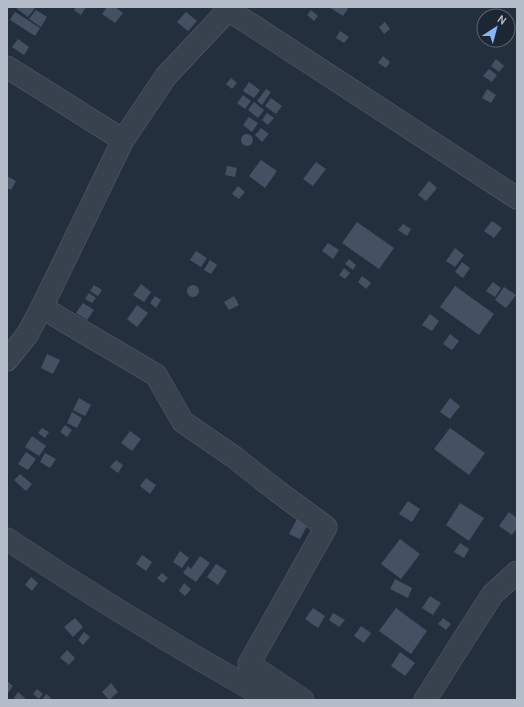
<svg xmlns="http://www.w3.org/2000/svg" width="524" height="707" viewBox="0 0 524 707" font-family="Cabin,sans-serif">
<rect width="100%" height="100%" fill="#242f3e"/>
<path fill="#455162" d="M 18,7 L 34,7 L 35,8 L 28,17 L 17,9 Z
M 76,7 L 86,7 L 81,15 L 74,10 Z
M 107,7 L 115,7 L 123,13 L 115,23 L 102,14 Z
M 329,7 L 349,7 L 343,16 Z
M 36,10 L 47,17 L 41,27 L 29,19 Z
M 311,10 L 318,16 L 314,21 L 307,15 Z
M 15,12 L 40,28 L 35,36 L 10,20 Z
M 186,12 L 197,21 L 188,31 L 177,22 Z
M 385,22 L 390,29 L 384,34 L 379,27 Z
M 340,31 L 349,37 L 344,43 L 336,38 Z
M 18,39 L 29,47 L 24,55 L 12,47 Z
M 383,56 L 390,62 L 386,68 L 378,63 Z
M 496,59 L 504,66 L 499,72 L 491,66 Z
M 489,69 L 497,75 L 492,82 L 483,76 Z
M 231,78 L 237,83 L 232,89 L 226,84 Z
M 249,82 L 260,90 L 254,98 L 243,91 Z
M 266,89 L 271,92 L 262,105 L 257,101 Z
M 487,89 L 496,95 L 491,103 L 482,98 Z
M 243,95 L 251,101 L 245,109 L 237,103 Z
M 271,98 L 282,106 L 276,114 L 265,106 Z
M 254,102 L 264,110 L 258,118 L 248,110 Z
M 267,113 L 274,118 L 268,125 L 262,120 Z
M 249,117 L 258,123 L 252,132 L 243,125 Z
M 261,128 L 269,134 L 262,142 L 255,135 Z
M241 140a6 6 0 1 1 12 0a6 6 0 1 1-12 0Z
M 261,160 L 277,171 L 265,188 L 249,176 Z
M 316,162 L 326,169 L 313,186 L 303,179 Z
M 227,166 L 237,168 L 235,177 L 225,175 Z
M 7,176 L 16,181 L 11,190 L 7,188 Z
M 429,181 L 437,188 L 426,201 L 418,195 Z
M 238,186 L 245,192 L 239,199 L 232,194 Z
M 492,221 L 502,228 L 494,238 L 484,231 Z
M 357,222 L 394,248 L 379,269 L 342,243 Z
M 403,224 L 411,229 L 407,236 L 398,230 Z
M 328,243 L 339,250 L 333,259 L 322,251 Z
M 455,248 L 464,255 L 455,267 L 446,261 Z
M 196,251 L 207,258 L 201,267 L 190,260 Z
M 349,259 L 356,265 L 353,270 L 345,264 Z
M 210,260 L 217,265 L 211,274 L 204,270 Z
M 462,262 L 470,268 L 463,278 L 455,272 Z
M 344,268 L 350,273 L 345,279 L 339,275 Z
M 362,276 L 371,283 L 366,289 L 358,282 Z
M 493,282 L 501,288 L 495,297 L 486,291 Z
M 141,284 L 151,292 L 144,302 L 133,295 Z
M187 291a6 6 0 1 1 12 0a6 6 0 1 1-12 0Z
M 94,285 L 102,290 L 98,296 L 90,291 Z
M 455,286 L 494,314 L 479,335 L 440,307 Z
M 504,287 L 516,295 L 506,308 L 495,300 Z
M 89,293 L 96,298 L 92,303 L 85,299 Z
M 155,296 L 161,300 L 156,308 L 150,303 Z
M 234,296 L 239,305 L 229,310 L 224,302 Z
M 83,303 L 94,310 L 87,320 L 76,313 Z
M 137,305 L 148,313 L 137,327 L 127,319 Z
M 430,314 L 439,321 L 432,331 L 422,325 Z
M 450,334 L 459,341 L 452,350 L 443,344 Z
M 47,354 L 60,360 L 53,374 L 41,368 Z
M 79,398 L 91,405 L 85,416 L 73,410 Z
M 450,398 L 460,406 L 450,419 L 440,412 Z
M 72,412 L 82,418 L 77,428 L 67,423 Z
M 65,425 L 72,430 L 67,437 L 60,432 Z
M 42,428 L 49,432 L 45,438 L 38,433 Z
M 450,428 L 485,453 L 469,475 L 434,449 Z
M 130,431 L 141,439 L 132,451 L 121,443 Z
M 32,436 L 46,446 L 39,456 L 25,447 Z
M 26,452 L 36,459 L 28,470 L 18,464 Z
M 45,453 L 56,459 L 50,468 L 40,462 Z
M 116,460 L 123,465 L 118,473 L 110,467 Z
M 20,474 L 32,484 L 26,491 L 14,480 Z
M 146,478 L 156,485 L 150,494 L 140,486 Z
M 408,501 L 420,509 L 412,522 L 399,514 Z
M 460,503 L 484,518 L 469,541 L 446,525 Z
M 509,512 L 517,518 L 517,528 L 512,535 L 499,526 Z
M 297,519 L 308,524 L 300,539 L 289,534 Z
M 400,539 L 420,554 L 401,579 L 381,564 Z
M 460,543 L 469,549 L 464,558 L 454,552 Z
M 180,551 L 189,558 L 182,568 L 173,562 Z
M 142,555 L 152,562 L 146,571 L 136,564 Z
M 200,556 L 210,563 L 196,582 L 183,573 L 188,566 L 191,569 Z
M 216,564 L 227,571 L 218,585 L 207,577 Z
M 162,573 L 168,578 L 163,583 L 157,578 Z
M 31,577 L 38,583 L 32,591 L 25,585 Z
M 395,579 L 412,588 L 408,598 L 390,589 Z
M 184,583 L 191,589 L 185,596 L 179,591 Z
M 430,596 L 441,603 L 433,615 L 422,608 Z
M 313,608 L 325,616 L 318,628 L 305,619 Z
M 396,608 L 427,631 L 411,654 L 379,631 Z
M 333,613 L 345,620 L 339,627 L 329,620 Z
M 75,618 L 83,627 L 73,637 L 64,627 Z
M 443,618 L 451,624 L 446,630 L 438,624 Z
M 361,626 L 371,633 L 364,643 L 354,636 Z
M 84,632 L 90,637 L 83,645 L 78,640 Z
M 67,650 L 75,658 L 69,665 L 60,658 Z
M 400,652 L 415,663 L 405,676 L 391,666 Z
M 7,681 L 13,686 L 8,693 L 7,692 Z
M 111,683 L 118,692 L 109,700 L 102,692 Z
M 37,689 L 43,694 L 39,699 L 33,694 Z
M 18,692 L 25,698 L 24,700 L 17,700 L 14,698 Z
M 46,694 L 51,698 L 50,700 L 42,700 Z"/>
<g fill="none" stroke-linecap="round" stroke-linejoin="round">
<defs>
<path id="minor" d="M 224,7 L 517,198
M 7,67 L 123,140
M 42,307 L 61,319 L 156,375 L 183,422 L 234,457 L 277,491 L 326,527 L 249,664 L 303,700
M 7,360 L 27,335 L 42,307 L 123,140 L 166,76 L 231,7
M 7,539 C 93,596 181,650 271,700
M 425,700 L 492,595 L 517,572"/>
</defs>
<use href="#minor" stroke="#565f6c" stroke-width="23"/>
<use href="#minor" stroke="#38414e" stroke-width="22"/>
</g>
<rect width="524" height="707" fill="none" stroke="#b4bcc9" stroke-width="16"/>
<g transform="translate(496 28) rotate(36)"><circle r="19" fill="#1d2633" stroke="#59626f"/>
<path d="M0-3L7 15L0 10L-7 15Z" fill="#8ab4f8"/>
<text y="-6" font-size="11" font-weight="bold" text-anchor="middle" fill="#b4bcc9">N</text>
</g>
</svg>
